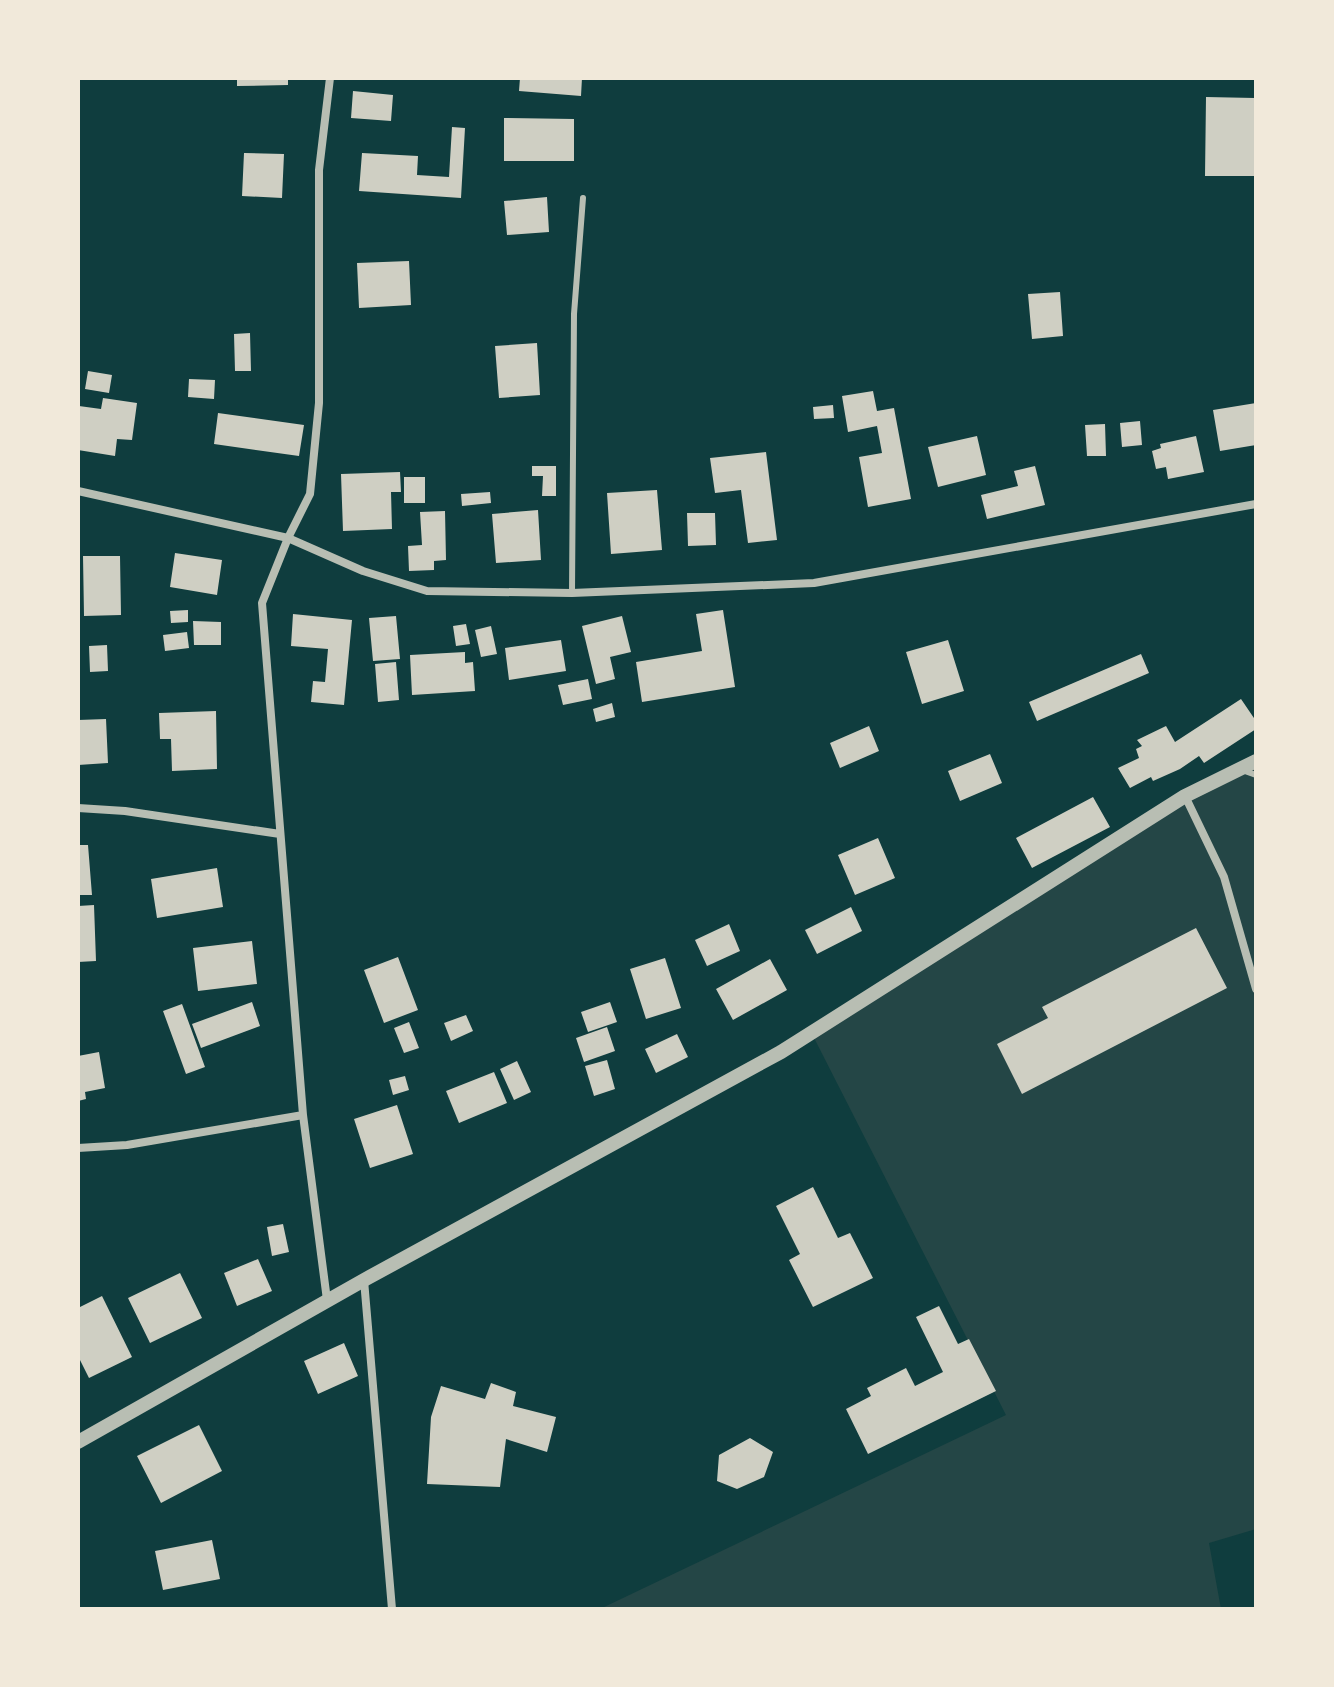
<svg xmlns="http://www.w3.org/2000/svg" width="1334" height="1687" viewBox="0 0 1334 1687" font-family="'Source Sans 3',sans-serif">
<rect width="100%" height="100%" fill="#0f3d3e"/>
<path fill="#244646" d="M 1256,761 L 1256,1529 L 1209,1543 L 1221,1609 L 600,1609 L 1006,1415 L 809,1028 Z"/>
<path fill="#cfcfc3" d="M 237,78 L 288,78 L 288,85 L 237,86 Z
M 520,78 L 582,78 L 581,96 L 519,91 Z
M 353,91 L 393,95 L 391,121 L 351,118 Z
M 1206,97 L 1255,98 L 1255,176 L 1205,176 Z
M 504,118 L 574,119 L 574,161 L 504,161 Z
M 452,127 L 465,128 L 461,198 L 359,191 L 362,153 L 418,156 L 417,175 L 449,177 Z
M 244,153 L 284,154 L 282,198 L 242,196 Z
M 547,197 L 549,232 L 507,235 L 504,201 Z
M 409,261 L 411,305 L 359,308 L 357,263 Z
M 1060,292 L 1063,336 L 1032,339 L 1028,294 Z
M 250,333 L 251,371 L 235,371 L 234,334 Z
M 537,343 L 540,395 L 499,398 L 495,346 Z
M 88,371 L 112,375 L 109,393 L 85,389 Z
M 189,379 L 215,380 L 214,399 L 188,397 Z
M 873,391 L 877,411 L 894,408 L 911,499 L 868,507 L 859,457 L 882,453 L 877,426 L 848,432 L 842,396 Z
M 103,398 L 137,403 L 132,440 L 117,439 L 115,456 L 78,450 L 79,406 L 101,409 Z
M 1256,403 L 1256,445 L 1220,451 L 1213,410 Z
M 833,405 L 834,418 L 814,419 L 813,407 Z
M 218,413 L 304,425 L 299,456 L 214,444 Z
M 1140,421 L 1142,445 L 1122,447 L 1120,423 Z
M 1105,424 L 1106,456 L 1087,456 L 1085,425 Z
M 977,436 L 986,475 L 938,487 L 928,447 Z
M 1196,436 L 1204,472 L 1168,479 L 1166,467 L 1156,469 L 1152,451 L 1161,448 L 1160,444 Z
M 766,452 L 777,540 L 748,543 L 741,490 L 715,493 L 710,458 Z
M 532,466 L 556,466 L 556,496 L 542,496 L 543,476 L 532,476 Z
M 1035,466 L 1045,505 L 987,519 L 981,495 L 1018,486 L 1014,471 Z
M 400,472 L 401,492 L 391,492 L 392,529 L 343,531 L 341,474 Z
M 404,477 L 425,477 L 425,503 L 404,503 Z
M 657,490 L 662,550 L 611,554 L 607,493 Z
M 490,492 L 491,503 L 462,506 L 461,494 Z
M 538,510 L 541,560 L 496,563 L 492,514 Z
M 445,511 L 446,560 L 434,561 L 434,570 L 409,571 L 408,546 L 422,545 L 420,512 Z
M 687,513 L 715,513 L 716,545 L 688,546 Z
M 175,553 L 222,560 L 217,595 L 170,587 Z
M 83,556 L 120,556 L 121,615 L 84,616 Z
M 188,610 L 188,622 L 171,623 L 170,611 Z
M 723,610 L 735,687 L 642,702 L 636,662 L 702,651 L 696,614 Z
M 293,614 L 352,620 L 344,705 L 311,702 L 313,681 L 325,682 L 328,649 L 291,646 Z
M 396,616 L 400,659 L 373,661 L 369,618 Z
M 622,616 L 631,652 L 610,657 L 615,679 L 596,684 L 582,626 Z
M 193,621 L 221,622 L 221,645 L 194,645 Z
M 466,624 L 470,644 L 456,646 L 453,626 Z
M 491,626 L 497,654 L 481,657 L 475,630 Z
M 187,632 L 189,648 L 165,651 L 163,635 Z
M 561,640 L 566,671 L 509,680 L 505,648 Z
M 948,640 L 964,691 L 922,704 L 906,652 Z
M 107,645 L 108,671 L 90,672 L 89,646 Z
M 465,652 L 465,663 L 473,662 L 475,691 L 412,695 L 410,655 Z
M 1141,654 L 1149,673 L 1037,721 L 1029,702 Z
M 396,662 L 399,700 L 378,702 L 375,664 Z
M 588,679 L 592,699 L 563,705 L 558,685 Z
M 1241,699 L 1256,721 L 1256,729 L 1204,763 L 1199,756 L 1180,769 L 1153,781 L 1151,777 L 1130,788 L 1118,768 L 1139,758 L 1136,749 L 1142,746 L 1137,740 L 1166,726 L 1175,742 Z
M 612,703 L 615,717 L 596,722 L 593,709 Z
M 216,711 L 217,769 L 172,771 L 171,739 L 160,739 L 159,713 Z
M 106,719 L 108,763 L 78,765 L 78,720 Z
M 869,726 L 879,751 L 840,768 L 830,743 Z
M 990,754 L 1002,783 L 960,801 L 948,771 Z
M 1093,797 L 1110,827 L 1032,868 L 1016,838 Z
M 878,838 L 895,878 L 855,895 L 838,855 Z
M 78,845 L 88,845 L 92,895 L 78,895 Z
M 217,868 L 223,907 L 157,918 L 151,879 Z
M 94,905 L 96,961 L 78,962 L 78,906 Z
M 851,907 L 862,931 L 817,954 L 805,930 Z
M 729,924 L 740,951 L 707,966 L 695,940 Z
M 1196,928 L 1227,988 L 1022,1094 L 997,1044 L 1048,1018 L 1042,1007 Z
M 252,941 L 257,984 L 198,991 L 193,948 Z
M 398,957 L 418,1010 L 384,1023 L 364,970 Z
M 665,958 L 681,1008 L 646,1019 L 630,969 Z
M 770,959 L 787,990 L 733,1020 L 716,989 Z
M 252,1002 L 260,1026 L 201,1048 L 192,1024 Z
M 610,1002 L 617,1022 L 588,1032 L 581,1012 Z
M 182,1004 L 205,1067 L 186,1074 L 163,1011 Z
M 466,1015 L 473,1031 L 451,1041 L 444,1023 Z
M 409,1022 L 419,1048 L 404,1053 L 394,1028 Z
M 607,1027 L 615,1051 L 584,1062 L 576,1038 Z
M 677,1034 L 688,1057 L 656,1073 L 645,1049 Z
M 99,1052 L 105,1088 L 85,1092 L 86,1099 L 78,1101 L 78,1056 Z
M 607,1060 L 615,1089 L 594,1096 L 585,1066 Z
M 517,1061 L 531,1092 L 514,1100 L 500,1069 Z
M 494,1072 L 507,1103 L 459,1123 L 446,1091 Z
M 405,1076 L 409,1090 L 393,1095 L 389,1080 Z
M 397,1105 L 413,1154 L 370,1168 L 354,1119 Z
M 813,1187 L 838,1238 L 850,1233 L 873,1278 L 813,1307 L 789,1260 L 800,1254 L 776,1206 Z
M 283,1224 L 289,1252 L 272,1256 L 267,1227 Z
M 258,1259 L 272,1291 L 237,1306 L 224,1273 Z
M 180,1273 L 202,1318 L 150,1343 L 128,1298 Z
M 102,1296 L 132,1357 L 89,1378 L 78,1356 L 78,1308 Z
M 939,1306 L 958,1344 L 969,1339 L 996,1391 L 868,1454 L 846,1409 L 871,1396 L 867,1388 L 906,1368 L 915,1386 L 943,1372 L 916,1317 Z
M 344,1343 L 358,1376 L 318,1394 L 304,1361 Z
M 491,1383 L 516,1392 L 513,1406 L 556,1417 L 547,1452 L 506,1439 L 500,1487 L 427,1484 L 431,1417 L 441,1386 L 485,1399 Z
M 199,1425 L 222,1471 L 161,1503 L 137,1456 Z
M 750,1438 L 773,1452 L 764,1477 L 737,1489 L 717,1481 L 719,1455 Z
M 212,1540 L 220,1579 L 163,1590 L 155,1551 Z"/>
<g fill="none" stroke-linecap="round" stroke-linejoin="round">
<path stroke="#b8beb3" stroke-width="6" d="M 572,593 L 574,314 L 583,198
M 1242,770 L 1256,775"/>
<path stroke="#b8beb3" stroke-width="8" d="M 78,491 L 288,538 L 363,571 L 427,591 L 572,593 L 814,583 L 1256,504
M 1185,796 L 1224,877 L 1256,989
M 78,808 L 125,811 L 280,834
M 78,1148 L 127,1145 L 303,1115
M 364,1280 L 392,1609
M 327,1300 L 303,1115 L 262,603 L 288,538 L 310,494 L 319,403 L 319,170 L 330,78"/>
<path stroke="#b8beb3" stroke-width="14" d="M 78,1442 L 364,1280 L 781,1052 L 1185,796 L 1256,761"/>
</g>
<rect width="1334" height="1687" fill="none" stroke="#f1e9da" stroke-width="160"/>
</svg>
